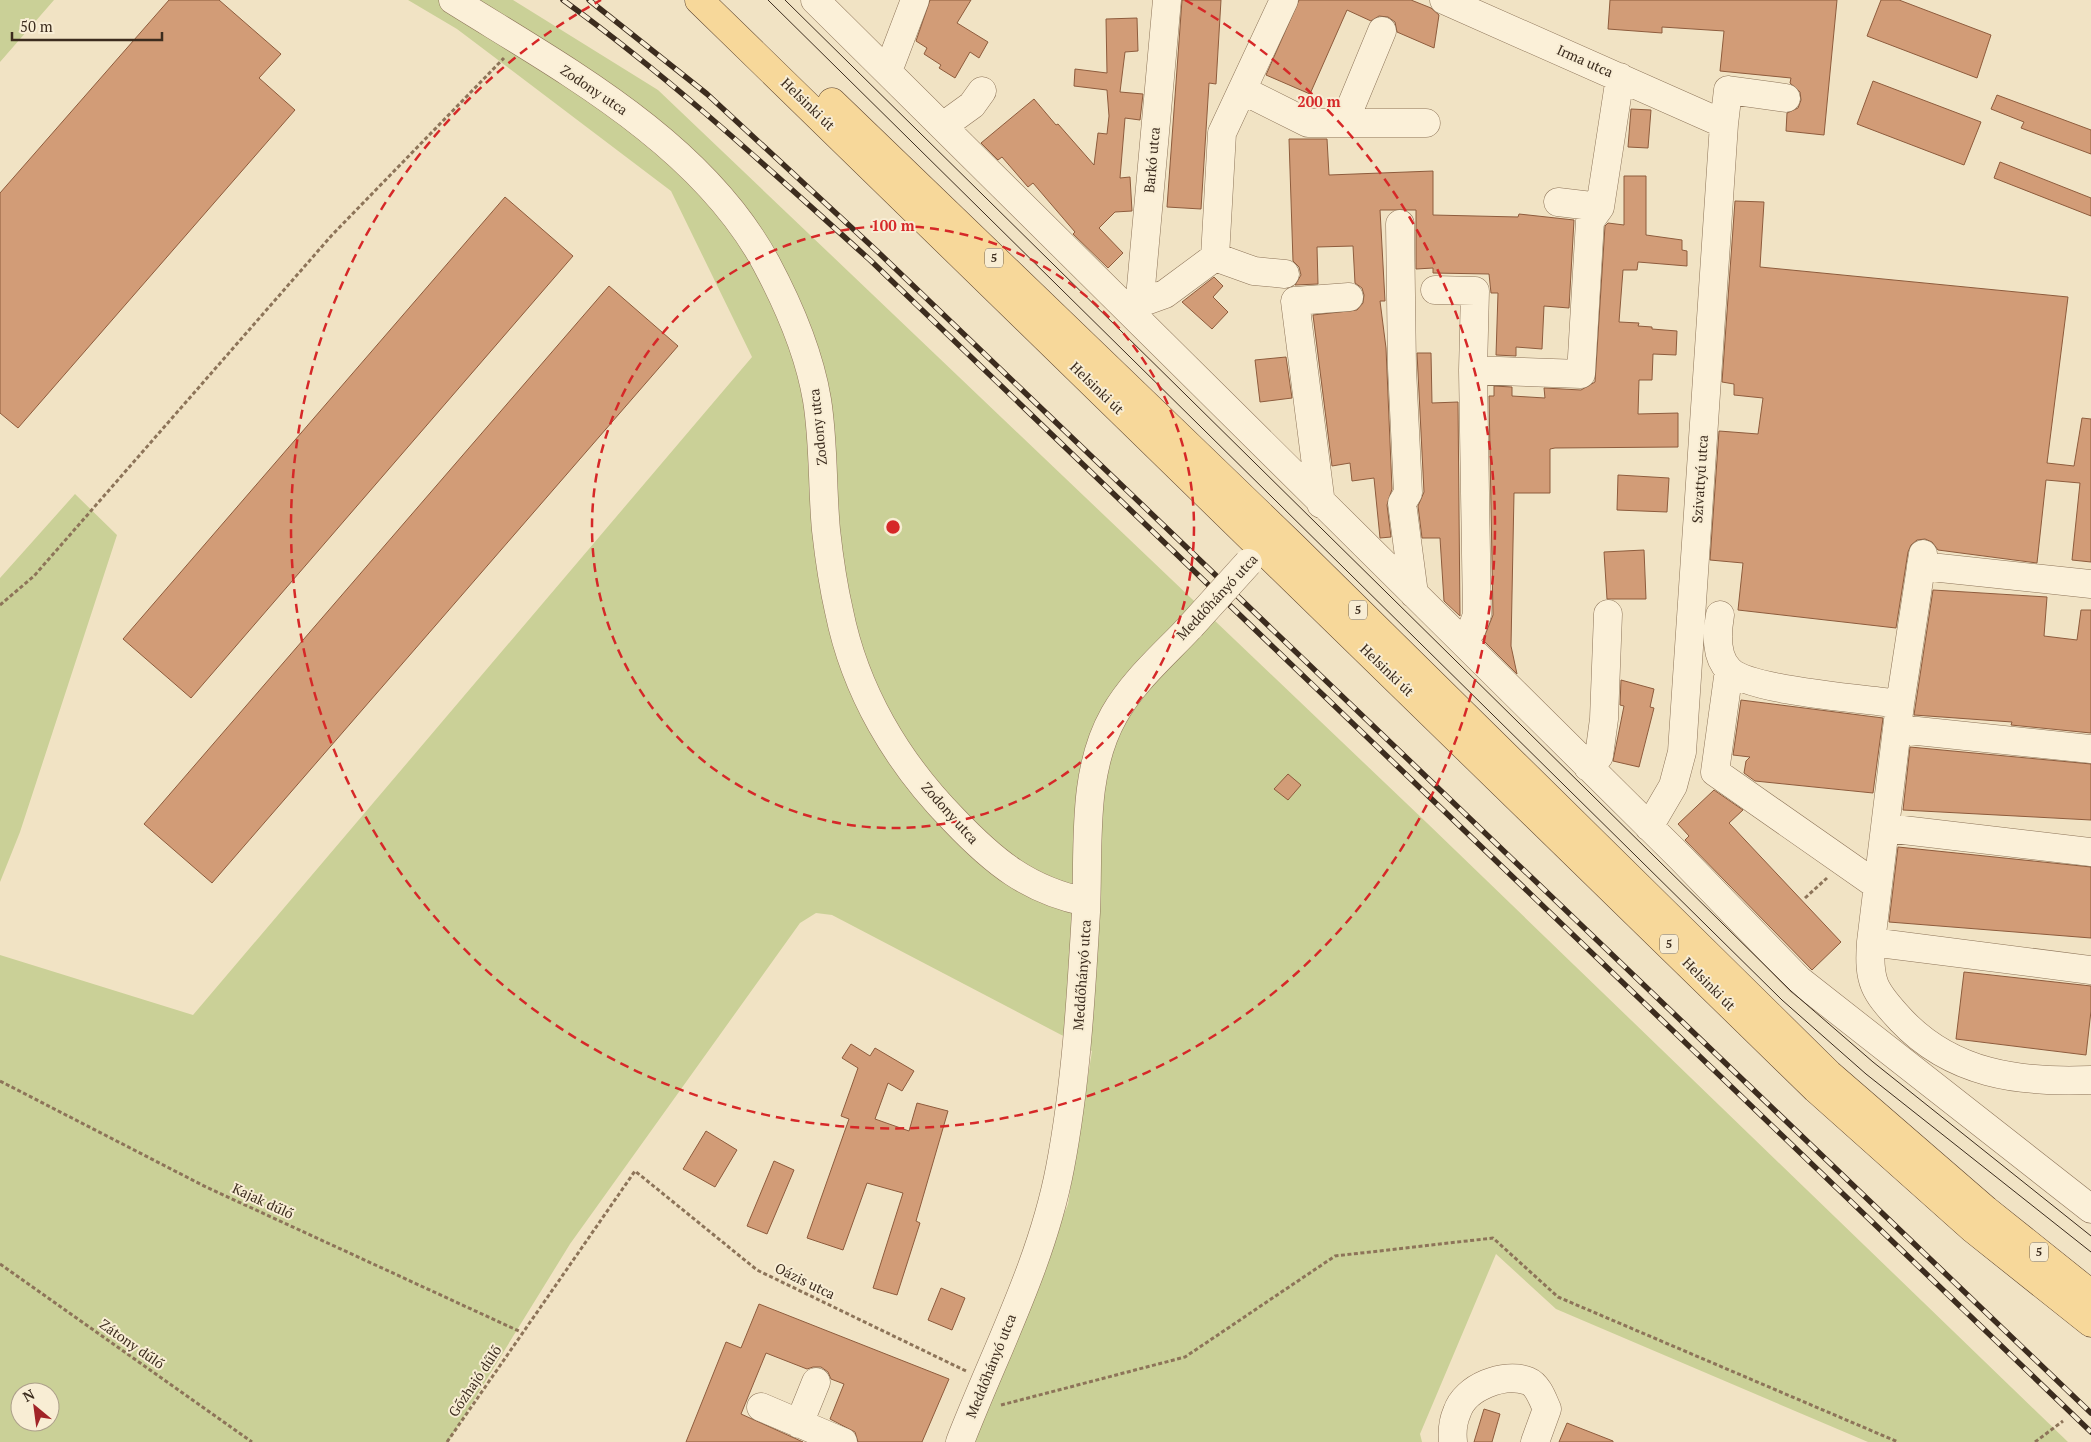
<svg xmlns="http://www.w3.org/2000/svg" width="2091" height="1442" viewBox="0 0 2091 1442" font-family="'PT Serif',serif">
<rect width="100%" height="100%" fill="#f1e3c4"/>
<path fill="#cad097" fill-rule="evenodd" d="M 0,0 L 54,0 L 0,62 Z
M 408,0 L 513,0 L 658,90 L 1427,823 L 2068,1442 L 1868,1442 L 1556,1309 L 1496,1254 L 1420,1434 L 1422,1442 L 974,1442 L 1068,1204 L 1092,1051 L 832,915 L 816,913 L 800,923 L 570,1244 L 448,1442 L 0,1442 L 0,955 L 193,1015 L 752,357 L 671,191 L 457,29 ZM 20,1392 L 50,1392 L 50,1422 L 20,1422 Z
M 75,494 L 117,535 L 20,832 L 0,882 L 0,578 Z"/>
<path fill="#d29c77" stroke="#8e5c3d" d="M 169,0 L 219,0 L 281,54 L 259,78 L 295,110 L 18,428 L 0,413 L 0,193 Z
M 930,0 L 971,0 L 957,23 L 988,42 L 979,58 L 970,52 L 955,78 L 939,68 L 941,65 L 924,54 L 927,48 L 916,41 Z
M 1182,0 L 1221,0 L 1216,84 L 1209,83 L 1201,209 L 1167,207 Z
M 1299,0 L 1411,0 L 1431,8 L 1439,15 L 1434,48 L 1397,32 L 1395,22 L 1388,17 L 1379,16 L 1371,21 L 1347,10 L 1310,94 L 1266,75 Z
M 1610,0 L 1837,0 L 1824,135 L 1786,131 L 1787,113 L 1798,108 L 1801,100 L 1800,92 L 1790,83 L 1791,78 L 1720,71 L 1724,31 L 1662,27 L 1662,33 L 1608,29 Z
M 1881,0 L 1899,0 L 1991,35 L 1977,78 L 1867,36 Z
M 1137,18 L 1138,51 L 1125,52 L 1120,92 L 1143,94 L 1140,120 L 1125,118 L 1120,178 L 1130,177 L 1132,211 L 1115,212 L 1099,228 L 1123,253 L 1108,268 L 1073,234 L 1075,232 L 1033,183 L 1028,187 L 1002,157 L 998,160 L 981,143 L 1034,99 L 1056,125 L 1058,124 L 1094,165 L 1098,133 L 1107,134 L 1109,116 L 1107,90 L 1074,86 L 1075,69 L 1107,73 L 1106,19 Z
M 1873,81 L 1981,122 L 1964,165 L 1857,124 Z
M 1997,95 L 2091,130 L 2091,154 L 2021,128 L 2024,122 L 1991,109 Z
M 1631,109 L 1651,110 L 1648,148 L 1628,147 Z
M 1289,139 L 1327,139 L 1329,175 L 1433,171 L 1433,215 L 1518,217 L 1519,214 L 1574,220 L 1569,308 L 1544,306 L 1542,349 L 1516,347 L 1516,356 L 1496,355 L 1498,293 L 1491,293 L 1489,274 L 1433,273 L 1433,268 L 1416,269 L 1416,210 L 1380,210 L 1385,301 L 1380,301 L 1386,348 L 1392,489 L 1387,505 L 1391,537 L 1380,538 L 1374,478 L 1352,481 L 1350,463 L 1332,466 L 1313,315 L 1357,310 L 1363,303 L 1364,295 L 1362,288 L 1355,283 L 1353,246 L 1317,247 L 1318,284 L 1295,285 L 1301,275 L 1299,267 L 1293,261 Z
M 2000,162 L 2091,198 L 2091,216 L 1994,178 Z
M 1624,176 L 1646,176 L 1646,235 L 1682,240 L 1682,250 L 1687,251 L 1687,266 L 1638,262 L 1637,270 L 1623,270 L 1619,322 L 1639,323 L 1638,326 L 1652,327 L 1652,329 L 1677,331 L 1676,355 L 1653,354 L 1652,380 L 1639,380 L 1638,414 L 1678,413 L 1678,447 L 1555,448 L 1550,449 L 1550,493 L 1514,493 L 1511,646 L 1517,674 L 1483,640 L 1493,615 L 1489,396 L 1494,396 L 1494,386 L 1512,387 L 1512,396 L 1545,398 L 1544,388 L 1581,390 L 1595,382 L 1605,226 L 1608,223 L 1624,225 Z
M 505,197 L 573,256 L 191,698 L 123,639 Z
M 1735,201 L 1764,202 L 1760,267 L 2068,297 L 2047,463 L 2074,466 L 2082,418 L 2091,419 L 2091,562 L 2072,560 L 2080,483 L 2046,480 L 2037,563 L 1938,550 L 1932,542 L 1925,539 L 1917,540 L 1911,545 L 1908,552 L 1896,628 L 1738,610 L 1743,563 L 1710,560 L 1719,431 L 1758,434 L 1763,398 L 1734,395 L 1734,384 L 1722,382 Z
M 1214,277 L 1223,286 L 1213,297 L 1228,312 L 1212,329 L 1182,302 Z
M 609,286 L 678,346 L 212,883 L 144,824 Z
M 1417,353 L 1431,353 L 1432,403 L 1458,402 L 1460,616 L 1444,601 L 1440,538 L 1422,538 L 1418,506 L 1424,492 Z
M 1286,357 L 1292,398 L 1260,402 L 1255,360 Z
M 1618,475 L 1669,478 L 1667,512 L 1617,510 Z
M 1644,550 L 1646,599 L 1607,599 L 1604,552 Z
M 1933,590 L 2047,597 L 2044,636 L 2077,640 L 2081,610 L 2091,610 L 2091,733 L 2011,725 L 2012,722 L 1914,715 Z
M 1621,680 L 1654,689 L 1650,707 L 1654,708 L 1639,767 L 1613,761 L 1624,706 L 1620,705 Z
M 1741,700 L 1883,718 L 1873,793 L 1755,781 L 1744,773 L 1746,761 L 1750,757 L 1733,755 Z
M 1910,747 L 2091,764 L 2091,820 L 1903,810 Z
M 1288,774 L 1301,785 L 1288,800 L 1274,789 Z
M 1714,790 L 1743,810 L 1729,823 L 1841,942 L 1812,970 L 1685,840 L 1689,836 L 1678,824 Z
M 1898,847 L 2091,867 L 2091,938 L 1889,922 Z
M 1964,972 L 2091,986 L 2091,1011 L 2086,1055 L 1956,1039 Z
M 851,1044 L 870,1056 L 875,1048 L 914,1071 L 902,1091 L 888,1083 L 875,1119 L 909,1131 L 917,1103 L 948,1111 L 916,1221 L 920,1223 L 897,1295 L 873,1288 L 903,1193 L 867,1183 L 843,1250 L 807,1238 L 849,1119 L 841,1116 L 858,1068 L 842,1058 Z
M 706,1131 L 737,1150 L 715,1187 L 683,1169 Z
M 774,1161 L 794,1170 L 767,1234 L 747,1226 Z
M 941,1288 L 965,1298 L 952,1330 L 928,1320 Z
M 759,1304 L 949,1379 L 922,1442 L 858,1442 L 855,1432 L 830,1419 L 844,1384 L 831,1379 L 828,1372 L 821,1367 L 813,1367 L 807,1369 L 766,1353 L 741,1414 L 803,1442 L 686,1442 L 726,1342 L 741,1348 Z
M 1484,1409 L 1500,1414 L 1492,1442 L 1474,1442 Z
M 1567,1423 L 1613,1441 L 1613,1442 L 1559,1442 Z"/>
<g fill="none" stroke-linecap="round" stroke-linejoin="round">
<defs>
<path id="minor" d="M 453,0 C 565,70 701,143 766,263 C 789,306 809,352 817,400 C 824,443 822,487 826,530 C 829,557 833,585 839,611 C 855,691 897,762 954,820 C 994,862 1028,890 1086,902
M 815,0 L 1681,858 L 1799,980 L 2091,1209
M 1284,0 L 1222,133 L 1215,257 L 1254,271 L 1285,274
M 1444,0 L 1724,124
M 888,71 L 915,0
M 1242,90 L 1308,123 L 1426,123
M 1344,123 L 1382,31
M 943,126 L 972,105 L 982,91
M 1558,202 L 1600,207
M 1400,224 L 1402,368 L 1408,493 L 1402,503 L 1414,594
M 1435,290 L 1475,291 L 1473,370 L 1477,615 L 1471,631 L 1462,641
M 1140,303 L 1165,294 L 1215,257
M 1138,320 L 1167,0
M 1473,370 L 1581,374 L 1590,221 L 1600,207 L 1620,77
M 1321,504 L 1295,301 L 1349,297
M 1923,554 L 1900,704 L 1871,942 C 1868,982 1874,991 1901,1020 C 1952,1074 2019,1083 2091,1080
M 1921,566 L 2091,584
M 1720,615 C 1717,633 1715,656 1729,670 C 1749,691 1866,699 1900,704
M 1729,670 L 1715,772 L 1878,886
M 1898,729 L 2091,749
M 1588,767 L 1599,756 L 1604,719 L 1608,614
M 1649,827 L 1673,786 L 1682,752 L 1724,124 L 1728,90 L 1786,98
M 1886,828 L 2091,852
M 1871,942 L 2091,970
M 761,1407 L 843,1442
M 799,1424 L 816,1382
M 960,1442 C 995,1352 1042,1263 1060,1168 C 1076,1084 1081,997 1086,912 C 1089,847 1081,773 1114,715 C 1133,681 1165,654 1191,626
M 1453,1442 C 1452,1432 1453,1421 1457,1412 C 1465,1387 1504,1372 1528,1381 C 1538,1385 1543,1400 1547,1409 L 1535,1442"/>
<path id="major" d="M 699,0 L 1816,1089 L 1973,1229 L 2091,1323
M 832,102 L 1294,547 L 1829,1074 L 1986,1210 L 2091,1294"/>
</defs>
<use href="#minor" stroke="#8d7459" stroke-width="29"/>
<use href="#major" stroke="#5b422d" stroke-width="29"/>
<path stroke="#8d7459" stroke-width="3" stroke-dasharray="4 2.5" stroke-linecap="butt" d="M 0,605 L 34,576 L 332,235 L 504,58
M 1805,898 L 1827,878
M 0,1081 L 206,1187 L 521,1332
M 0,1264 L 252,1442
M 1001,1405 L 1185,1357 L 1335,1256 L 1493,1238 L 1558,1297 L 1898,1442
M 447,1442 L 635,1171 L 757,1270 L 966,1371
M 2035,1442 L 2063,1421"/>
<use href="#minor" stroke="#fbf0d8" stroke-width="28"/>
<use href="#major" stroke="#f7d89a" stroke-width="28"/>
<path stroke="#3c2c1e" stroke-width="1" d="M 768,0 L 1782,1000 L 1866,1074 L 2091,1252
M 785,0 L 1791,991 L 1873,1062 L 2091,1236"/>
<defs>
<path id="rail" d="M 563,0 C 672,79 770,170 870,260 L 2091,1432
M 589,0 L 707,94 L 878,252 L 2091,1413"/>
</defs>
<use href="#rail" stroke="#3c2c1e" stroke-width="5.5"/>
<use href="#rail" stroke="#f8edd4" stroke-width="4" stroke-dasharray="11" stroke-linecap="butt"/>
<defs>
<path id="minor-bridge" d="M 1191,626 L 1248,563"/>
</defs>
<use href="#minor-bridge" stroke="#8d7459" stroke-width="29" stroke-linecap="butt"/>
<use href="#minor-bridge" stroke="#fbf0d8" stroke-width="28"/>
</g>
<g fill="none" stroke="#d62828" stroke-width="2.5" stroke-dasharray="9 6">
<circle cx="893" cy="527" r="301"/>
<path d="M1185 0A602 602 0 1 1 601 0"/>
</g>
<g text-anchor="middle" stroke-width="4" stroke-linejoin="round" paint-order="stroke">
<g fill="#f8edd4" stroke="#746655" stroke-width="1">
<rect x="985" y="248.5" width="18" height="19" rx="4"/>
<rect x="1349" y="600.5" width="18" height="19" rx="4"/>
<rect x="1660" y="934.5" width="18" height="19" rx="4"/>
<rect x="2030" y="1242.5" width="18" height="19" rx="4"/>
</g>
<g font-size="12" font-weight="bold" fill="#3c2c1e">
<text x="994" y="262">5</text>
<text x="1358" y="614">5</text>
<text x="1669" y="948">5</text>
<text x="2039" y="1256">5</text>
</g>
<g font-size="14" fill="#3c2c1e" stroke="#f8edd4">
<text transform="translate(1585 61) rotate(24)" y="5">Irma utca</text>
<text transform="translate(594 90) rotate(34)" y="5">Zodony utca</text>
<text transform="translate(808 104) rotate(44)" y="5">Helsinki út</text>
<text transform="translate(1152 160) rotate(-85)" y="5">Barkó utca</text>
<text transform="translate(1097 388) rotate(44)" y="5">Helsinki út</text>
<text transform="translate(818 427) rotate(-96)" y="5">Zodony utca</text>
<text transform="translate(1700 479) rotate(-86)" y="5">Szivattyú utca</text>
<text transform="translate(1217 597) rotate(-47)" y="5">Meddőhányó utca</text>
<text transform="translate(1387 670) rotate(44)" y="5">Helsinki út</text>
<text transform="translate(950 813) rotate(48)" y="5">Zodony utca</text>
<text transform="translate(1082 975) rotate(-86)" y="5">Meddőhányó utca</text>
<text transform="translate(1709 984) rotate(45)" y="5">Helsinki út</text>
<text transform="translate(263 1201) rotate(25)" y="5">Kajak dűlő</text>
<text transform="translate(805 1281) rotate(26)" y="5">Oázis utca</text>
<text transform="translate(132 1344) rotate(35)" y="5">Zátony dűlő</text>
<text transform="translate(991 1366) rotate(-68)" y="5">Meddőhányó utca</text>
<text transform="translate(475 1381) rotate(-56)" y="5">Gőzhajó dűlő</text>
</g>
</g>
<circle cx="893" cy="527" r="8" fill="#d62828" stroke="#f8edd4" stroke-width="2.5"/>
<g font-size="15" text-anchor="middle" font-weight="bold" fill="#d62828" stroke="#f8edd4" stroke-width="4" stroke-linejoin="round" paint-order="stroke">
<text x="1319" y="107">200 m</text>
<text x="893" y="231">100 m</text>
</g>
<g transform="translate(35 1407) rotate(331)"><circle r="24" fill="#f8edd4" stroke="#ada08b"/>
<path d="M0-4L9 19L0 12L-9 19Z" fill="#a12427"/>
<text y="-8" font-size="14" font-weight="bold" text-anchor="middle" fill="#3c2c1e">N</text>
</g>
<path d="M12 32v8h150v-8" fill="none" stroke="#3c2c1e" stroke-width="2.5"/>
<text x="20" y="32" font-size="15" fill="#3c2c1e" stroke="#f8edd4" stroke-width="4" paint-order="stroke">50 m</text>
</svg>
